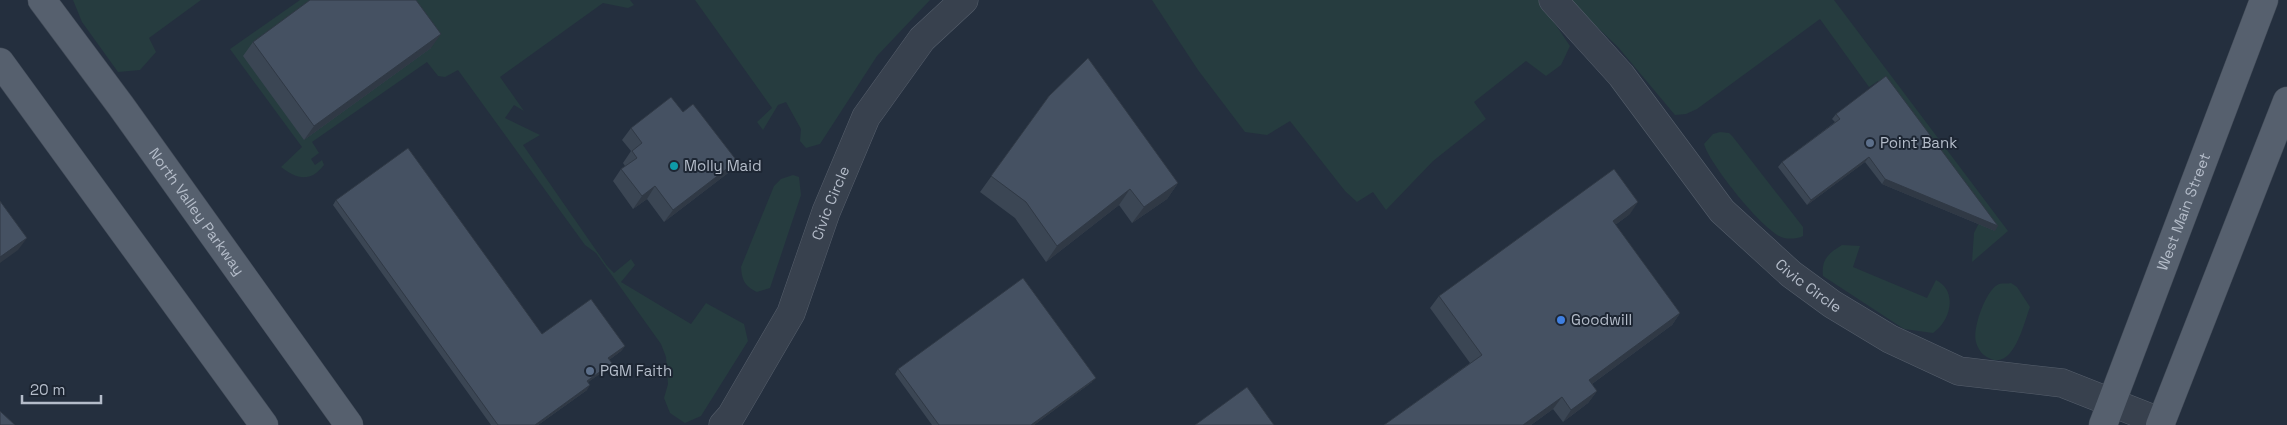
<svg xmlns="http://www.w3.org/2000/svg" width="2287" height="425" viewBox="0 0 2287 425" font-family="'Space Grotesk',sans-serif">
<rect width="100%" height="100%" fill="#242f3e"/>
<path fill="#263c3f" d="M 73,0 L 201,0 L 149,38 L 156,52 L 140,70 L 118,72 L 82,22 Z
M 300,0 L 630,0 L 634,5 L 628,8 L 603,3 L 500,77 L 524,111 L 514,105 L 505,118 L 540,135 L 523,145 L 607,266 L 614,273 L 631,259 L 635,265 L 621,282 L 691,324 L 706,303 L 744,324 L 748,341 L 701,416 L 685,423 L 670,413 L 664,398 L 668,384 L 666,357 L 661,344 L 596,253 L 585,245 L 458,70 L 445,77 L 438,76 L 427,62 L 312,142 L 319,153 L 311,159 L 315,165 L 322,160 L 324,165 C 310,183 297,179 281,167 L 302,147 L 230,49 Z
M 695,0 L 930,0 L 877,56 L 820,144 L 806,148 L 800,141 L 801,129 L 786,102 L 778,105 L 763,130 L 757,122 L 772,108 Z
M 1152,0 L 1539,0 L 1570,46 L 1561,65 L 1546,76 L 1526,61 L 1474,102 L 1486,119 L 1433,161 L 1386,210 L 1373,192 L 1357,202 L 1345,191 L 1290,121 L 1267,135 L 1245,132 L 1198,70 Z
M 1572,0 L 1834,0 L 2008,231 L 1972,262 L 1974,233 L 1982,217 L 1886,90 L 1878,81 L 1869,87 L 1820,19 L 1697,109 L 1686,114 L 1675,115 L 1618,47 L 1577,8 Z
M 1720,132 L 1729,133 L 1733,137 L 1803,227 L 1803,236 C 1798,239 1789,239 1784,238 C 1764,233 1709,163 1704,144 L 1713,134 Z
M 793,175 L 799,177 L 801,195 L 770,288 L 757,292 C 745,286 742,281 741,267 L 774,186 L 781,179 Z
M 1842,245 L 1860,246 L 1853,267 L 1927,298 L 1936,280 C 1958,291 1951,321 1933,333 L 1904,329 L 1823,276 C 1821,259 1829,253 1842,245 Z
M 2011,283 L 2017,287 L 2030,307 C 2024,323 2014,368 1991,359 C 1983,356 1978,350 1976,342 C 1972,329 1986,289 1999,284 C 2002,283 2008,284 2011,283 Z"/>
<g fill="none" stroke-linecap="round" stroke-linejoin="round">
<defs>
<g id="minor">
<path id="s1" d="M 1553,0 L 1621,75 L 1722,211 L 1791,274 L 1832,304 L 1890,339 L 1959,371 L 2062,383 L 2161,422"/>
<path id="s2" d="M 723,425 L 731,416 L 791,313 L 826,212 L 866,117 L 922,39 L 964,0"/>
</g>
<g id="major">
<path id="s3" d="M 42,0 L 121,106 L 349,425"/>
<path d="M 0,62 L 264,425"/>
<path id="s4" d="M 2103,425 L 2264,0"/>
<path d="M 2160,425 L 2287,101"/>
</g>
</defs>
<use href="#minor" stroke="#565f6c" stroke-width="29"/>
<use href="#major" stroke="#414a57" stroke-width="29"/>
<use href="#minor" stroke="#38414e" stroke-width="28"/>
<use href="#major" stroke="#56606e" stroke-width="28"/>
</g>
<path fill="#3b4654" d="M 253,42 L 431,48 L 304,140 L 243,56 Z
M 1049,96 L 1178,183 L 1167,199 L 1132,223 L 1119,205 L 1046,262 L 1015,218 L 980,192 Z
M 683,112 L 737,161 L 728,173 L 664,222 L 647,199 L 633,209 L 613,181 L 621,169 L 625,166 L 623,163 L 631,151 L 622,140 L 631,128 Z
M 1836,114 L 1995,231 L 1882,184 L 1865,162 L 1807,205 L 1778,167 L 1782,162 L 1835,122 L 1832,119 Z
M 336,200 L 542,334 L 625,346 L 621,351 L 609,360 L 612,363 L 608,368 L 588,382 L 587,390 L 538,425 L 491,425 L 333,205 Z
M 1630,214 L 1615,225 L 1680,313 L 1672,325 L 1592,384 L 1597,391 L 1588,403 L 1563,422 L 1553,409 L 1531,425 L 1384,425 L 1470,363 L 1430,308 L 1439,296 Z
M 898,369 L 1092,382 L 1034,425 L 932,425 L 895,374 Z"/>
<path fill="#303945" d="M 441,34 L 431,48 L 304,140 L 314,126 Z
M 1869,157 L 1865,162 L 1807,205 L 1811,200 Z
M 737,161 L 728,173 L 664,222 L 673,210 Z
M 1885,179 L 1998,226 L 1995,231 L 1882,184 Z
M 1178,183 L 1167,199 L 1132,223 L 1144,207 Z
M 655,186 L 647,199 L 633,209 L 642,196 Z
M 1130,189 L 1119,205 L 1046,262 L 1057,246 Z
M 1638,202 L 1630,214 L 1604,233 L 1613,221 Z
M 27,238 L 18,250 L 0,263 L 0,257 Z
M 1680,313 L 1672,325 L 1581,392 L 1589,380 Z
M 625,346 L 621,351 L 605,363 L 608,358 Z
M 612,363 L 608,368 L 583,386 L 587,381 Z
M 1096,378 L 1092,382 L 1034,425 L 1031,425 Z
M 590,385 L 587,390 L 538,425 L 535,425 Z
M 1597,391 L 1588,403 L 1563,422 L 1571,410 Z
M 1562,397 L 1553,409 L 1531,425 L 1523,425 Z"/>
<path fill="#455162" stroke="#303945" d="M 310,0 L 416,0 L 441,34 L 314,126 L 253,42 Z
M 1088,58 L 1178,183 L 1144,207 L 1130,189 L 1057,246 L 1026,202 L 991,176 L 1049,96 Z
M 1886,76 L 1998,226 L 1885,179 L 1869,157 L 1811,200 L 1782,162 L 1840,119 L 1836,114 Z
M 671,97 L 683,112 L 693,104 L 737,161 L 673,210 L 655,186 L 642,196 L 621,169 L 637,158 L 632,151 L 642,143 L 631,128 Z
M 408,148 L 542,334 L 591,299 L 625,346 L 608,358 L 612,363 L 587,381 L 590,385 L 535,425 L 498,425 L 336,200 Z
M 1614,169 L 1638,202 L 1613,221 L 1680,313 L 1589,380 L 1597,391 L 1571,410 L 1562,397 L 1523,425 L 1384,425 L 1482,355 L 1439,296 Z
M 0,201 L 27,238 L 0,257 Z
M 1023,278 L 1096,378 L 1031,425 L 939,425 L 898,369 Z
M 1247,387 L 1274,425 L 1195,425 Z
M 0,411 L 15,425 L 0,425 Z"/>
<g fill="#5c6f8a" stroke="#1d2633" stroke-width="2">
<circle cx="1870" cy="143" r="5"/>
<circle cx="590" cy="371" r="5"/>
</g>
<circle fill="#0f9aa8" stroke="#1d2633" stroke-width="2" cx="674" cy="166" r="5"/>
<circle fill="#3f7fe0" stroke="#1d2633" stroke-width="2" cx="1561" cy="320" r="5"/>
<g text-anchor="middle" stroke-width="4" stroke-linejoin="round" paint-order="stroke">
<g font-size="15" fill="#b4bcc9" stroke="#1d2633" text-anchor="start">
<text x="1880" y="148">Point Bank</text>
<text x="684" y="171">Molly Maid</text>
<text x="1571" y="325">Goodwill</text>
<text x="600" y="376">PGM Faith</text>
</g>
<g font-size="15" fill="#b4bcc9" stroke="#1d2633">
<text dy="5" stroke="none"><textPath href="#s2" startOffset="248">Civic Circle</textPath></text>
<text dy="5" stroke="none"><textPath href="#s3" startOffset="262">North Valley Parkway</textPath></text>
<text dy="5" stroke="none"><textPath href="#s4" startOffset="228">West Main Street</textPath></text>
<text dy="5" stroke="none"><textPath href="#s1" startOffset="385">Civic Circle</textPath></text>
</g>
</g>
<path d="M22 395v8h79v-8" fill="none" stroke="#b4bcc9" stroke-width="2.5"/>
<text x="30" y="395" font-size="15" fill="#b4bcc9" stroke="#1d2633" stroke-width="4" paint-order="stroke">20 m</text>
</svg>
